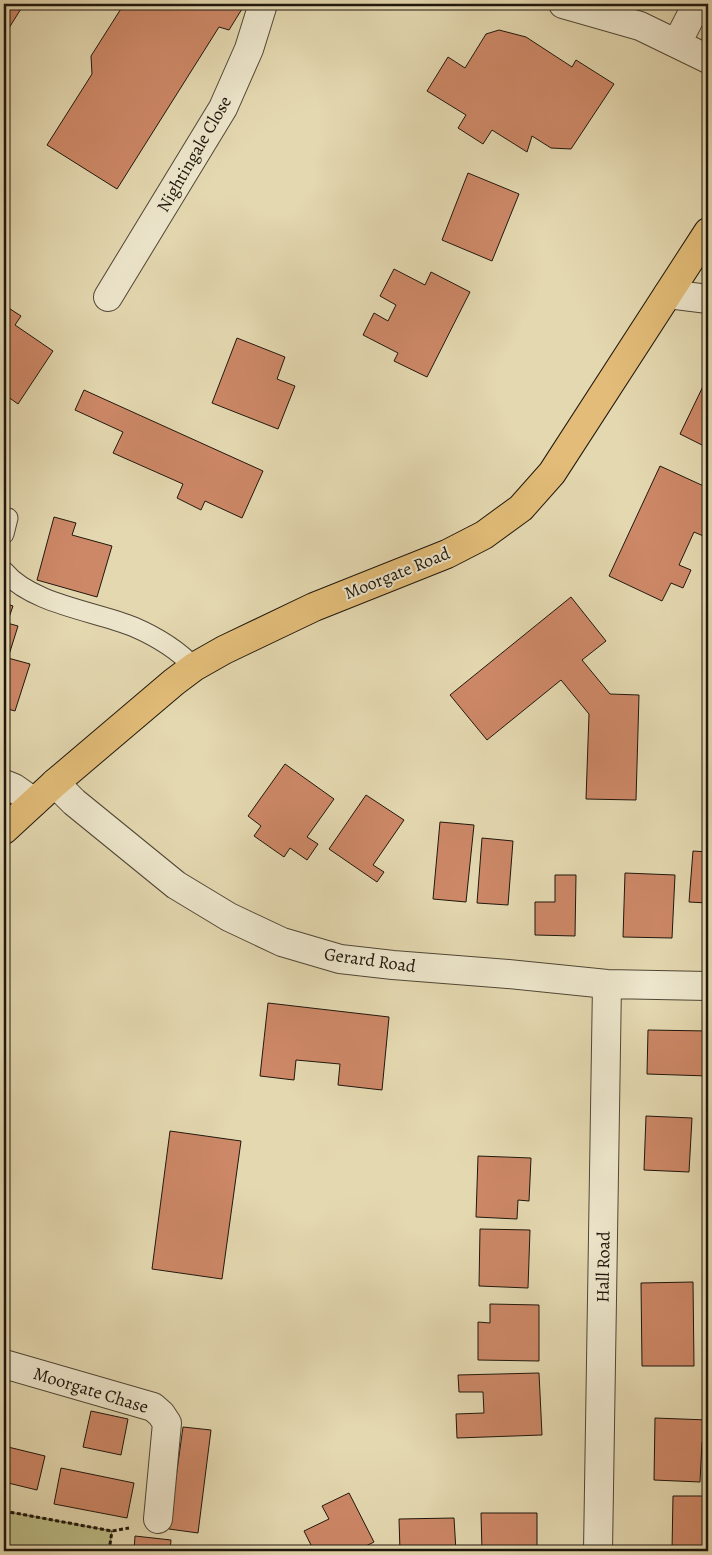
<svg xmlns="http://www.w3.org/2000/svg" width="712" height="1555" viewBox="0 0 712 1555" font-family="Alegreya,serif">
<rect width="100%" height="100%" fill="#e4d8b0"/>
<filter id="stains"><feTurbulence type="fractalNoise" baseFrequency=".004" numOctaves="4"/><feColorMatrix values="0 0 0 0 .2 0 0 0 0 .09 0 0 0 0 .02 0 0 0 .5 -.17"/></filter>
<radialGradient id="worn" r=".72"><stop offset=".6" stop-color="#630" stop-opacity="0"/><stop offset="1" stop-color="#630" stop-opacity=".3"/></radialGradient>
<path fill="#bcbc86" stroke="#6e6a49" d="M 4,1511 L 112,1531 L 109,1551 L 4,1551 Z"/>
<path fill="#cd8867" stroke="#1f170c" d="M 4,4 L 24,4 L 4,36 Z
M 124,4 L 245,4 L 229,30 L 219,27 L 117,189 L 47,145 L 92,74 L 91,56 Z
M 499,30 L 526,37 L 572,67 L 576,60 L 614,84 L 571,149 L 551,148 L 532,136 L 527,152 L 492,130 L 483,144 L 458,128 L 466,115 L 427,91 L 448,57 L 465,68 L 486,34 Z
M 468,173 L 519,194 L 492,261 L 442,240 Z
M 394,269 L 425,285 L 431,272 L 470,292 L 427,377 L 394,361 L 398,353 L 363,335 L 374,313 L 388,321 L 396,305 L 380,296 Z
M 4,305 L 21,316 L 15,325 L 53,351 L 18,404 L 4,394 Z
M 237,338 L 285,357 L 277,379 L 295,386 L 278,429 L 212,403 Z
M 708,376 L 708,448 L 680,434 Z
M 84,390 L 263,471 L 242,518 L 205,501 L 201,510 L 177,498 L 183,484 L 113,453 L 123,432 L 75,410 Z
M 660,466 L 708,488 L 708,513 L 706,519 L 708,520 L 708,538 L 694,532 L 679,565 L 691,570 L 683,588 L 671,583 L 662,601 L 609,576 Z
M 54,517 L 76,523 L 72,535 L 112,546 L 97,597 L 37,580 Z
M 571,597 L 606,641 L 582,660 L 610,694 L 639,695 L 636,800 L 586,799 L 589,714 L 561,680 L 487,740 L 450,695 Z
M 4,603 L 13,606 L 7,623 L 18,626 L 8,658 L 30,664 L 15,711 L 4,708 Z
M 285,764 L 334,799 L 307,837 L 318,844 L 307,860 L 290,848 L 284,857 L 254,836 L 261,826 L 248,816 Z
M 366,795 L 404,820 L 373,865 L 384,872 L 377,882 L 329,849 Z
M 440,822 L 474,825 L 466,902 L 433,899 Z
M 482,838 L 513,841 L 508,905 L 477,903 Z
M 693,851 L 708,852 L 708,913 L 706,913 L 707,903 L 689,902 Z
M 625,873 L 675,875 L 672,938 L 623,937 Z
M 555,875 L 576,875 L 575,936 L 535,935 L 535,902 L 555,902 Z
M 268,1003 L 389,1017 L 382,1090 L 338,1085 L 340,1064 L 296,1060 L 294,1080 L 260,1076 Z
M 648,1030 L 708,1031 L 708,1076 L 647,1074 Z
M 646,1116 L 692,1118 L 689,1172 L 644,1170 Z
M 170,1131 L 241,1141 L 222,1279 L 152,1269 Z
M 478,1156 L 531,1158 L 529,1201 L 518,1200 L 517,1219 L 476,1217 Z
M 480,1229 L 530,1230 L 528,1288 L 479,1286 Z
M 693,1282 L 694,1366 L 642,1366 L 641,1283 Z
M 490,1304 L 539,1305 L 539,1361 L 478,1360 L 478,1322 L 490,1323 Z
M 539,1373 L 542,1435 L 457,1438 L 456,1414 L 484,1413 L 483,1392 L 459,1392 L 458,1375 Z
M 91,1411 L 128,1419 L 121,1455 L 83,1447 Z
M 655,1418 L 708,1420 L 708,1442 L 702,1442 L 700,1482 L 654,1480 Z
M 183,1427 L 211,1430 L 198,1533 L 169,1529 Z
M 4,1446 L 45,1456 L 37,1490 L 4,1482 Z
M 61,1468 L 134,1483 L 127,1518 L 54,1504 Z
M 349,1493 L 374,1542 L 356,1551 L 314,1551 L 304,1531 L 329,1519 L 322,1506 Z
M 673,1496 L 708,1496 L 708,1551 L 672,1551 Z
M 481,1513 L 537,1513 L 537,1551 L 482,1551 Z
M 454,1518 L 456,1551 L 400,1551 L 399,1519 Z
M 135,1536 L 171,1540 L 170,1551 L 134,1551 Z"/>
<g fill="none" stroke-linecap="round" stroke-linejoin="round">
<defs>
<path id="service" d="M 4,534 L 8,518
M 4,571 C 31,604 95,611 134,627 C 157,637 177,649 194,667"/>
<path id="minor" d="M 563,4 L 640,26 L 708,59
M 677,43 L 697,4
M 668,294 L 708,299
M 108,297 L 223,108 L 249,49 L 263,4
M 55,783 L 74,802 L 176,885 L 229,917 L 282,942 L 340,959 L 393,965 L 508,974 L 607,984 L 708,986
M 4,784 L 14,788 L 34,802
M 4,1364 L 153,1407 L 161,1414 L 167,1423 L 158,1519
M 598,1551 L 607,984"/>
<path id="primary" d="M 4,830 L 55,783 L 174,682 L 194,667 L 224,650 L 314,607 L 447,554 L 484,535 L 521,508 L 552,473 L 708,232"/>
</defs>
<use href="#service" stroke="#504735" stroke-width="21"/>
<use href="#minor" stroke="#504735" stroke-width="30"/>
<use href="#primary" stroke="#1f170c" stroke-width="30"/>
<path stroke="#1f170c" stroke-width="3" stroke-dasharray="4 2.5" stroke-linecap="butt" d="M 4,1511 L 112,1531 L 129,1528
M 109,1551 L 112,1531"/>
<use href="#service" stroke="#ede6cc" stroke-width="19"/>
<use href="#minor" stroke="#ede6cc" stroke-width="28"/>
<use href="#primary" stroke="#e2bc78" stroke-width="28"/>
</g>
<g text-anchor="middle" stroke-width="4" stroke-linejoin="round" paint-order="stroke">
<g font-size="18" fill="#1f170c" stroke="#ede6cc">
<text transform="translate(194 154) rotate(-60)" y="6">Nightingale Close</text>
<text transform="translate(397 573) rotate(-22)" y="6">Moorgate Road</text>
<text transform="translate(370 960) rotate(8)" y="6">Gerard Road</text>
<text transform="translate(603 1267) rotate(-89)" y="6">Hall Road</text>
<text transform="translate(91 1390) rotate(17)" y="6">Moorgate Chase</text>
</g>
</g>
<rect width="712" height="1555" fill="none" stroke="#e4d8b0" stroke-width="20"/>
<rect x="5" y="5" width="702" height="1545" fill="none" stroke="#1f170c" stroke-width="2.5"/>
<rect x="10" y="10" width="692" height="1535" fill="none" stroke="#1f170c"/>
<rect width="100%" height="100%" filter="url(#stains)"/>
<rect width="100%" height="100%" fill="url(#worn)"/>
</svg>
